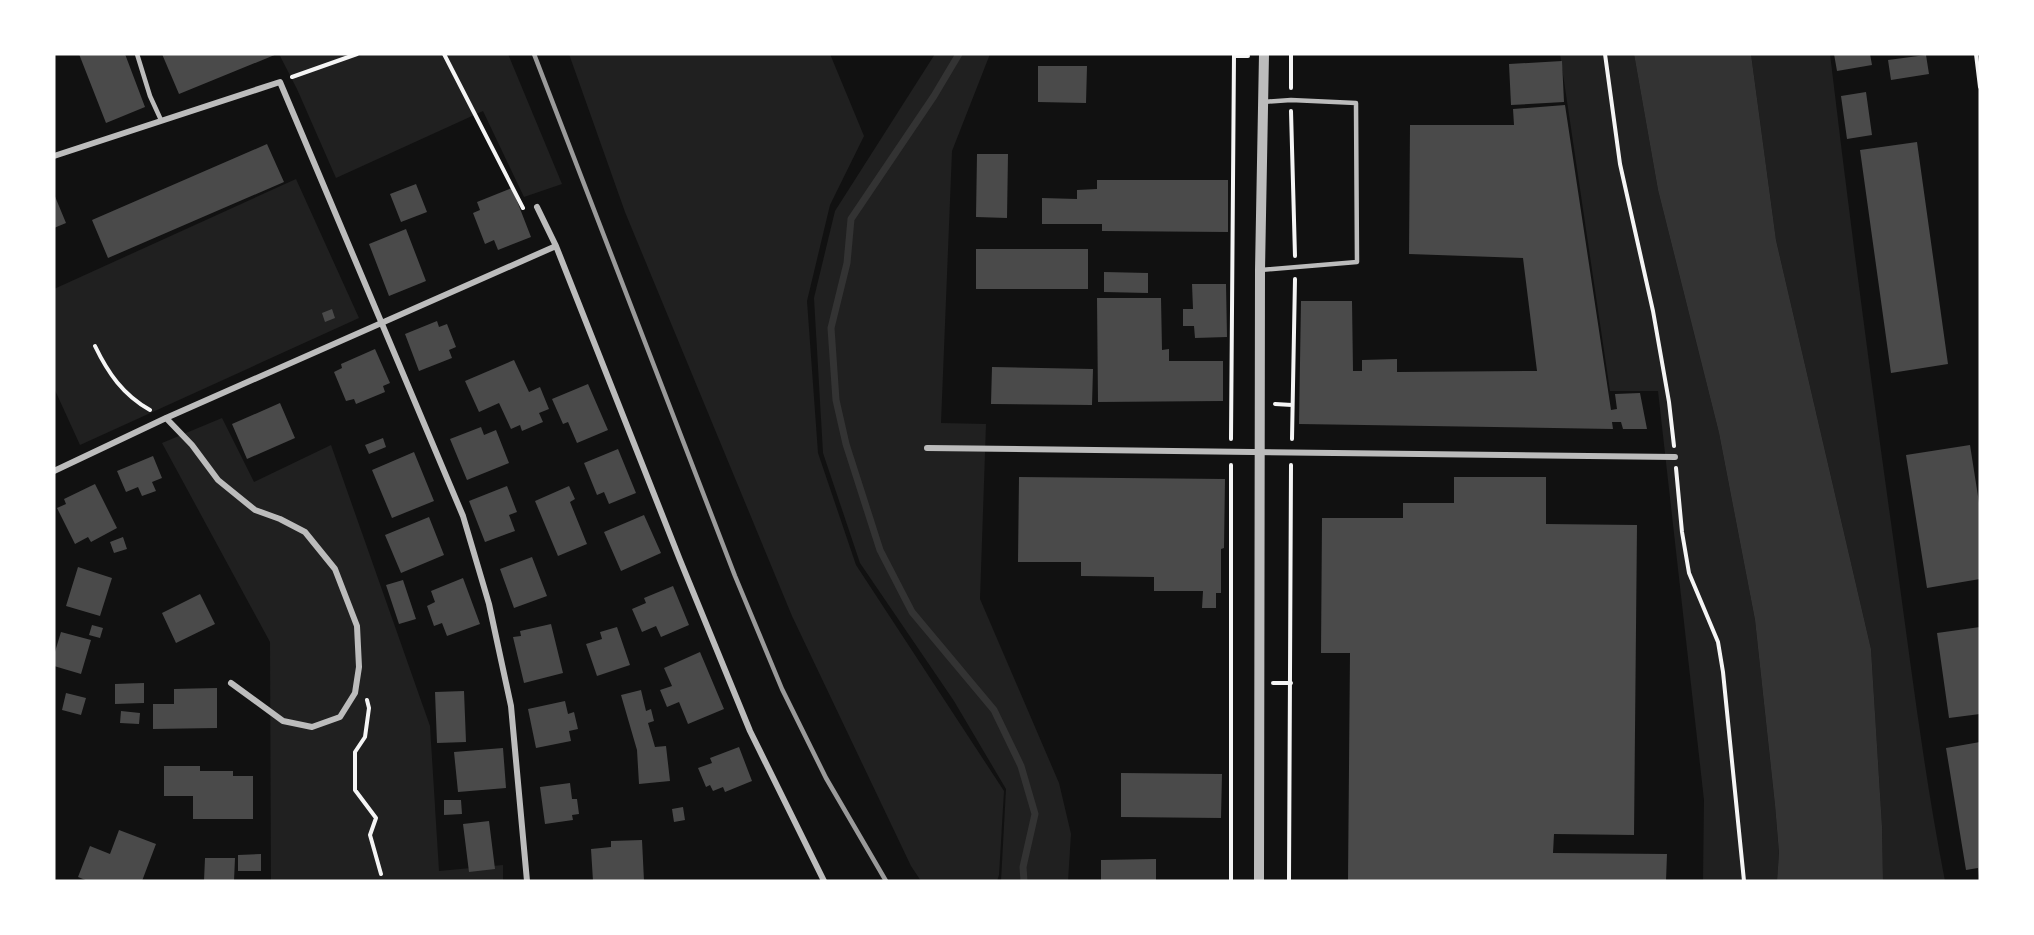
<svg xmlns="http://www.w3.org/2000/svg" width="2034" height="935" viewBox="0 0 2034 935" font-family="'Archivo Narrow',sans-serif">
<rect width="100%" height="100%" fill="#111"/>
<path fill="#202020" d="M 279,54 L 508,54 L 562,184 L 524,197 L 483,111 L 336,178 L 297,89 Z
M 569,54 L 830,54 L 864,136 L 830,205 L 807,301 L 818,453 L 856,565 L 1004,791 L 999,875 L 997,881 L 921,881 L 911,866 L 792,616 L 625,212 Z
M 935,54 L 990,54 L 952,151 L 941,423 L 986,424 L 980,599 L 1059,783 L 1071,834 L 1068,881 L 1001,881 L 1006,789 L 954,701 L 860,563 L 823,453 L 814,298 L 835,211 Z
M 1560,54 L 1634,54 L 1658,190 L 1719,433 L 1755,620 L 1775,805 L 1779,854 L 1777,881 L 1703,881 L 1704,800 L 1658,391 L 1610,391 Z
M 1751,54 L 1830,54 C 1850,222 1872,390 1896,558 C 1911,666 1924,774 1945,881 L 1883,881 L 1882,826 L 1871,649 L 1776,240 Z
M 296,179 L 359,318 L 80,445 L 54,388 L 54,289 Z
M 222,418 L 254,482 L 331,445 L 430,726 L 439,871 L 503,865 L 503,881 L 271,881 L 270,642 L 162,443 Z"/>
<path fill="#333" d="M 1634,54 L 1751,54 L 1776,240 L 1871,649 L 1882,826 L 1883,881 L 1777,881 L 1779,853 L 1775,805 L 1755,620 L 1719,433 L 1658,190 Z"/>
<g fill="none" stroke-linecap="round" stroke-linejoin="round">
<path stroke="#333" stroke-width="7" d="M 959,54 L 934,96 L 851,219 L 847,263 L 831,328 L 836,400 L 846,444 L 880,550 L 912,612 L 994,710 L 1021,766 L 1035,814 L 1023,867 L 1024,881"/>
</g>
<path fill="#4a4a4a" d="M 79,54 L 125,54 L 145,107 L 106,123 Z
M 162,54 L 277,54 L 179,94 Z
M 1834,54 L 1870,54 L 1872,65 L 1837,71 Z
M 1926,55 L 1929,74 L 1891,80 L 1888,60 Z
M 1562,61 L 1564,102 L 1511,105 L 1509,64 Z
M 1038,66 L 1087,66 L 1086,103 L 1038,102 Z
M 1866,92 L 1872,135 L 1847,139 L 1841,96 Z
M 1565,105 L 1611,410 L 1617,409 L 1615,394 L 1640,393 L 1647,429 L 1623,429 L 1621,422 L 1612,422 L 1613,429 L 1299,424 L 1301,301 L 1352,301 L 1353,371 L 1362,371 L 1362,360 L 1397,359 L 1397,372 L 1537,371 L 1523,258 L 1409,254 L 1410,125 L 1514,125 L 1513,109 Z
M 1917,142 L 1948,364 L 1891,373 L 1860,150 Z
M 267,144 L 284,182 L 108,258 L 92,220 Z
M 977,154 L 1008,154 L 1007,218 L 976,217 Z
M 1097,180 L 1228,180 L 1228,232 L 1102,231 L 1102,224 L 1042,224 L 1042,198 L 1077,199 L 1077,190 L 1097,189 Z
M 416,184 L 427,212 L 401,222 L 390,194 Z
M 512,188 L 531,237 L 498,250 L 494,240 L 485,244 L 473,213 L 480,210 L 477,202 Z
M 54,194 L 66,223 L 54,228 Z
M 406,229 L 426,281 L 389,296 L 369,244 Z
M 976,249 L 1088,249 L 1088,289 L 976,289 Z
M 1104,272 L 1148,273 L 1148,293 L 1104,292 Z
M 1192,284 L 1226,284 L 1227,337 L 1195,338 L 1194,326 L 1183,326 L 1183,309 L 1193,309 Z
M 1097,298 L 1161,298 L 1162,350 L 1169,349 L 1169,361 L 1223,361 L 1223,401 L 1098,402 Z
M 332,309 L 335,318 L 325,322 L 322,313 Z
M 437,321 L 439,327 L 447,324 L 456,347 L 449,350 L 452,358 L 419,371 L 405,334 Z
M 375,349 L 390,383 L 383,386 L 385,392 L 356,404 L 354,399 L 346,401 L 334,372 L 342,368 L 341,364 Z
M 514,360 L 529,392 L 540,387 L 549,409 L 539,413 L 543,422 L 522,431 L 520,425 L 511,429 L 499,403 L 479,412 L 465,381 Z
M 992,367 L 1093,369 L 1092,405 L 991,404 Z
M 588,384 L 608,430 L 577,443 L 568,422 L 563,424 L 552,399 Z
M 280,403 L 295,438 L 247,459 L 232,424 Z
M 481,427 L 484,435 L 496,430 L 509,463 L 467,480 L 450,439 Z
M 383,438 L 386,447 L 369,454 L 365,445 Z
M 1970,445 L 1980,509 L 1980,579 L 1927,588 L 1906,455 Z
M 618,449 L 636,493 L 609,504 L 604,492 L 597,495 L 584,463 Z
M 414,452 L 434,501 L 392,518 L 372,470 Z
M 153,456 L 162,478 L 152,482 L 156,491 L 142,496 L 138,487 L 126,492 L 117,471 Z
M 1019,477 L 1225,479 L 1224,548 L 1221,549 L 1221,593 L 1216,593 L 1216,608 L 1202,608 L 1203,591 L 1154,591 L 1154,577 L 1081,576 L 1081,562 L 1018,562 Z
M 1454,477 L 1546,477 L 1546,524 L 1637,525 L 1634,835 L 1554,834 L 1553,853 L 1667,854 L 1666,881 L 1348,881 L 1350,653 L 1321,653 L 1322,518 L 1403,518 L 1403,503 L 1454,503 Z
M 95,484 L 117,528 L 91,542 L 88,537 L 75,544 L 57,508 L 66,504 L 64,499 Z
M 507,486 L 517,512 L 509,515 L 515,531 L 485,542 L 469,501 Z
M 569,486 L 575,499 L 570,502 L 587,544 L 558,556 L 535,501 Z
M 644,515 L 661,553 L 621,571 L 604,532 Z
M 429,517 L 444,555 L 401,573 L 385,535 Z
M 123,537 L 127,549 L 114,553 L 110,542 Z
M 532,557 L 547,596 L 514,608 L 500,569 Z
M 78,567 L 112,578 L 100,616 L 66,606 Z
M 463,578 L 480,624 L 447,636 L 442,623 L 434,626 L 427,606 L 435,602 L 431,591 Z
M 403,580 L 416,619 L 399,624 L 386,585 Z
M 673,586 L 689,625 L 661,637 L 656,626 L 642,632 L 632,609 L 646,603 L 644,598 Z
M 200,594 L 215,624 L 176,643 L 162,613 Z
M 551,624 L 563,673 L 524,683 L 513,637 L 521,636 L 520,631 Z
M 92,625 L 103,628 L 100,638 L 89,635 Z
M 617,627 L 630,665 L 597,676 L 586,644 L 602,639 L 600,632 Z
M 1980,627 L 1980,714 L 1949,718 L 1937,633 Z
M 61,632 L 91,640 L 81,674 L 54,666 L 54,655 Z
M 700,652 L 724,709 L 688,724 L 679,702 L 667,707 L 660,690 L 672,686 L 664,668 Z
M 144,683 L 144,703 L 115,704 L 115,684 Z
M 217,688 L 217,728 L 153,729 L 153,704 L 174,704 L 174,689 Z
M 641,690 L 646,711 L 651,709 L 654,721 L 648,723 L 655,747 L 666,746 L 670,781 L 639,784 L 637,750 L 621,695 Z
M 464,691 L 466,742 L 437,743 L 435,692 Z
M 66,693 L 86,698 L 81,715 L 62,710 Z
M 565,701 L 568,714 L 574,712 L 578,729 L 569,731 L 571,741 L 536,748 L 528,709 Z
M 121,711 L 140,713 L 139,724 L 120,723 Z
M 1980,742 L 1980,875 L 1979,876 L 1978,868 L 1966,870 L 1946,748 Z
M 739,747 L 752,781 L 725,792 L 723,787 L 713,791 L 710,785 L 706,787 L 698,768 L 712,763 L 710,758 Z
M 503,748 L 506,788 L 458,792 L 454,752 Z
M 164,766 L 200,766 L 200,771 L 233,771 L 233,776 L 253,776 L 253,819 L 193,819 L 193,796 L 164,796 Z
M 1121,773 L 1222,774 L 1221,818 L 1121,817 Z
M 570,783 L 572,799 L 577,799 L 579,814 L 572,815 L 573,820 L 545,824 L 540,787 Z
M 444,800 L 461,800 L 462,814 L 444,815 Z
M 683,807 L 685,820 L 674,822 L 672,809 Z
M 489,821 L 495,869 L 469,872 L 463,824 Z
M 119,830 L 156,844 L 142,881 L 88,881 L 78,877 L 90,846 L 110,854 Z
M 642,840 L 644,881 L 593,881 L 591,849 L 611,847 L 611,841 Z
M 261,854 L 261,871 L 238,871 L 238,855 Z
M 205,858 L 235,858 L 234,881 L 204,881 Z
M 1156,859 L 1156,881 L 1101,881 L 1101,860 Z"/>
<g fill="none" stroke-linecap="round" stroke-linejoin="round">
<path stroke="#f5f5f5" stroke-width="4" d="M 444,54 L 523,208
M 1291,54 L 1291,88
M 1605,54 L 1620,164 L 1653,311 L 1669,402 L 1674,446
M 1976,54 L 1980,87
M 1234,56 L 1248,56
M 292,77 L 357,54
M 1291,111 L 1295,256
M 95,346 C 108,373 123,395 150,410
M 1275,404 L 1292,405
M 1231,439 L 1234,54
M 1292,439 L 1295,279
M 1676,468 L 1682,532 L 1689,573 L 1718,642 L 1723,672 L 1744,881
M 1273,683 L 1291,683
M 367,700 L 369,708 L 365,737 L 355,752 L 355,790 L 376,818 L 370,835 L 381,874
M 1231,881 L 1231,465
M 1289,881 L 1291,465"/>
<path stroke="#bcbcbc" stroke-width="4.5" d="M 137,54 L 150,96 L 161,120
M 1261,270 L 1357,262 L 1356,103 L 1291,100 L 1263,102"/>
<path stroke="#bcbcbc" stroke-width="6" d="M 54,156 L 280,82 L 463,516 L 489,604 L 511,706 L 527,881
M 537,207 L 556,246 L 680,560 L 750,731 L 824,881
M 166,418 L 192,445 L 218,480 L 255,510 L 280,519 L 305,532 L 335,569 L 357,626 L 359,667 L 355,693 L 340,717 L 312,727 L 283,721 L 231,683
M 927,448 L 1675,457
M 54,471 L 166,418 L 556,246"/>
<path stroke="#bcbcbc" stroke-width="10" d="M 1259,881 L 1260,270 L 1264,54"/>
<path stroke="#9a9a9a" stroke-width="4.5" d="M 534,54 L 735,576 L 782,689 L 826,778 L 886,881"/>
</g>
<rect width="2034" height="935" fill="none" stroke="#ffffff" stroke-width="111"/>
</svg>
